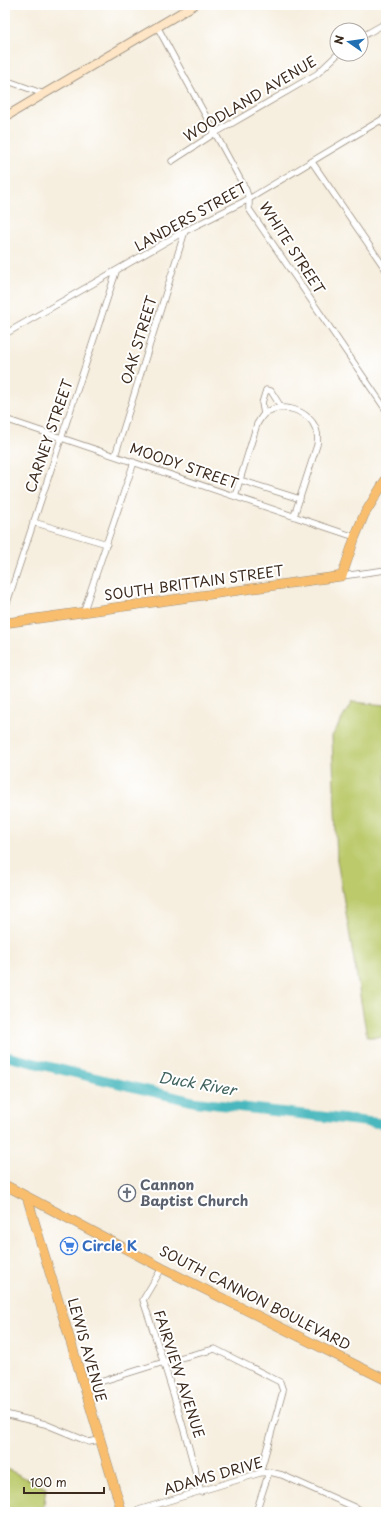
<svg xmlns="http://www.w3.org/2000/svg" width="391" height="1517" viewBox="0 0 391 1517" font-family="'Playpen Sans',sans-serif">
<rect width="100%" height="100%" fill="#fff"/>
<filter id="ink" filterUnits="userSpaceOnUse"><feTurbulence type="fractalNoise" baseFrequency=".025" numOctaves="2"/><feDisplacementMap in="SourceGraphic" scale="8" xChannelSelector="R" yChannelSelector="G"/><feConvolveMatrix kernelMatrix="1 2 1 2 8 2 1 2 1" color-interpolation-filters="sRGB"/></filter>
<filter id="wash" filterUnits="userSpaceOnUse"><feTurbulence type="fractalNoise" baseFrequency=".012" numOctaves="4" result="noise"/><feDisplacementMap in="SourceGraphic" scale="16" xChannelSelector="R" yChannelSelector="G"/><feGaussianBlur stdDeviation="0.9" result="paint"/><feColorMatrix in="noise" values="0 0 0 0 0 0 0 0 0 0 0 0 0 0 0 0 0 1.4 0 .05"/><feComposite in="paint" operator="in"/></filter>
<g filter="url(#wash)">
<rect width="100%" height="100%" fill="#f6eede"/>
<path fill="#bcca6c" stroke="#7c7a45" d="M 352,702 L 386,705 L 386,1037 L 367,1037 L 337,860 L 332,736 Z
M 5,1468 L 46,1488 L 43,1512 L 5,1512 Z"/>
<g fill="none" stroke-linecap="round" stroke-linejoin="round">
<path stroke="#49b8be" stroke-width="10" d="M 5,1056 L 195,1102 L 386,1124"/>
</g>
</g>
<g filter="url(#ink)">
<g fill="none" stroke-linecap="round" stroke-linejoin="round">
<defs>
<path id="minor" d="M 158,28 L 246,190 L 249,199 L 249,209 L 386,410
M 361,37 L 386,23
M 5,80 L 44,94
M 381,120 L 386,126
M 172,161 L 215,133 L 317,74 L 338,54
M 312,162 L 386,270
M 5,334 L 185,231 L 249,199 L 386,117
M 264,414 L 262,403 L 266,390 L 271,391 L 281,407
M 5,419 L 355,537
M 115,456 L 185,231
M 240,480 L 300,499
M 235,496 L 257,424 C 259,421 261,417 264,414 C 281,401 309,410 316,429 C 318,434 318,439 317,445 L 294,516
M 33,522 L 107,544
M 342,576 L 386,570
M 5,609 L 116,272
M 83,613 L 134,462
M 162,1268 L 143,1300 C 165,1364 184,1427 201,1492
M 84,1387 L 164,1362 L 215,1349 L 280,1382 L 283,1391 L 260,1473
M 5,1414 L 45,1424 L 89,1442 L 99,1440
M 132,1512 L 260,1473 L 270,1472 L 282,1475 L 365,1512
M 256,1512 L 269,1472"/>
<path id="secondary" d="M 5,117 L 194,5"/>
<path id="primary" d="M 5,623 L 342,576 L 355,537 L 364,515 L 386,479
M 27,1197 L 122,1512"/>
<path id="trunk" d="M 5,1185 L 162,1268 L 386,1380"/>
</defs>
<use href="#minor" stroke="#988c7e" stroke-width="7"/>
<use href="#secondary" stroke="#988c7e" stroke-width="10"/>
<use href="#primary" stroke="#988c7e" stroke-width="10"/>
<use href="#trunk" stroke="#988c7e" stroke-width="10"/>
<use href="#minor" stroke="#fff" stroke-width="5.5"/>
<use href="#secondary" stroke="#fde5c5" stroke-width="8"/>
<use href="#primary" stroke="#f9be6d" stroke-width="9"/>
<use href="#trunk" stroke="#f9be6d" stroke-width="9"/>
</g>
</g>
<defs>
<symbol id="church-ring" viewBox="-11 -11 22 22"><circle r="9.5" fill="#fff" stroke="#6b7280" stroke-width="1.5"/><path d="M-1.2-6h2.4v3.5h3.3v2.4h-3.3V6h-2.4V-.1h-3.3v-2.4h3.3Z" fill="#6b7280"/></symbol>
<symbol id="supermarket-ring" viewBox="-11 -11 22 22"><circle r="9.5" fill="#fff" stroke="#3f7fe0" stroke-width="1.5"/><path d="M-6-5.5h2.5l.6 2H6L4.5 2H-2.5L-4.4-4H-6ZM-1.5 3.2a1.3 1.3 0 1 0 .1 0ZM3 3.2a1.3 1.3 0 1 0 .1 0Z" fill="#3f7fe0"/></symbol>
</defs>
<g fill-rule="evenodd">
<use href="#church-ring" x="117" y="1183" width="20" height="20"/>
<use href="#supermarket-ring" x="59" y="1236" width="20" height="20"/>
</g>
<g text-anchor="middle" stroke-width="4" stroke-linejoin="round" paint-order="stroke">
<g font-size="14" fill="#3b2a1e" stroke="#fff">
<text transform="translate(250 99) rotate(-31)" y="5">WOODLAND AVENUE</text>
<text transform="translate(191 217) rotate(-29)" y="5">LANDERS STREET</text>
<text transform="translate(292 248) rotate(57)" y="5">WHITE STREET</text>
<text transform="translate(139 340) rotate(-73)" y="5">OAK STREET</text>
<text transform="translate(49 436) rotate(-71)" y="5">CARNEY STREET</text>
<text transform="translate(184 466) rotate(19)" y="5">MOODY STREET</text>
<text transform="translate(194 583) rotate(-8)" y="5">SOUTH BRITTAIN STREET</text>
<text transform="translate(255 1298) rotate(27)" y="5">SOUTH CANNON BOULEVARD</text>
<text transform="translate(87 1350) rotate(74)" y="5">LEWIS AVENUE</text>
<text transform="translate(179 1374) rotate(72)" y="5">FAIRVIEW AVENUE</text>
<text transform="translate(213 1476) rotate(-16)" y="5">ADAMS DRIVE</text>
</g>
<g font-size="14" font-weight="bold" fill="#5b616d" stroke="#fff" text-anchor="start">
<text x="140" y="1190">Cannon<tspan x="140" dy="16">Baptist Church</tspan></text>
</g>
<g font-size="14" font-weight="bold" fill="#366cbe" stroke="#fff" text-anchor="start">
<text x="82" y="1251">Circle K</text>
</g>
<g font-size="15" font-style="italic" fill="#41635e" stroke="#fff">
<text transform="translate(197 1084) rotate(10)" y="5">Duck River</text>
</g>
</g>
<rect width="391" height="1517" fill="none" stroke="#fff" stroke-width="20"/>
<g transform="translate(349 42) rotate(283)"><circle r="19" fill="#ffffff" stroke="#b1aaa5"/>
<path d="M0-3L7 15L0 10L-7 15Z" fill="#1f6fb2"/>
<text y="-6" font-size="11" font-weight="bold" text-anchor="middle" fill="#3b2a1e">N</text>
</g>
<path d="M24 1487v6h80v-6" fill="none" stroke="#3b2a1e" stroke-width="2"/>
<text x="30" y="1487" font-size="12" fill="#3b2a1e" stroke="#ffffff" stroke-width="3" paint-order="stroke">100 m</text>
</svg>
